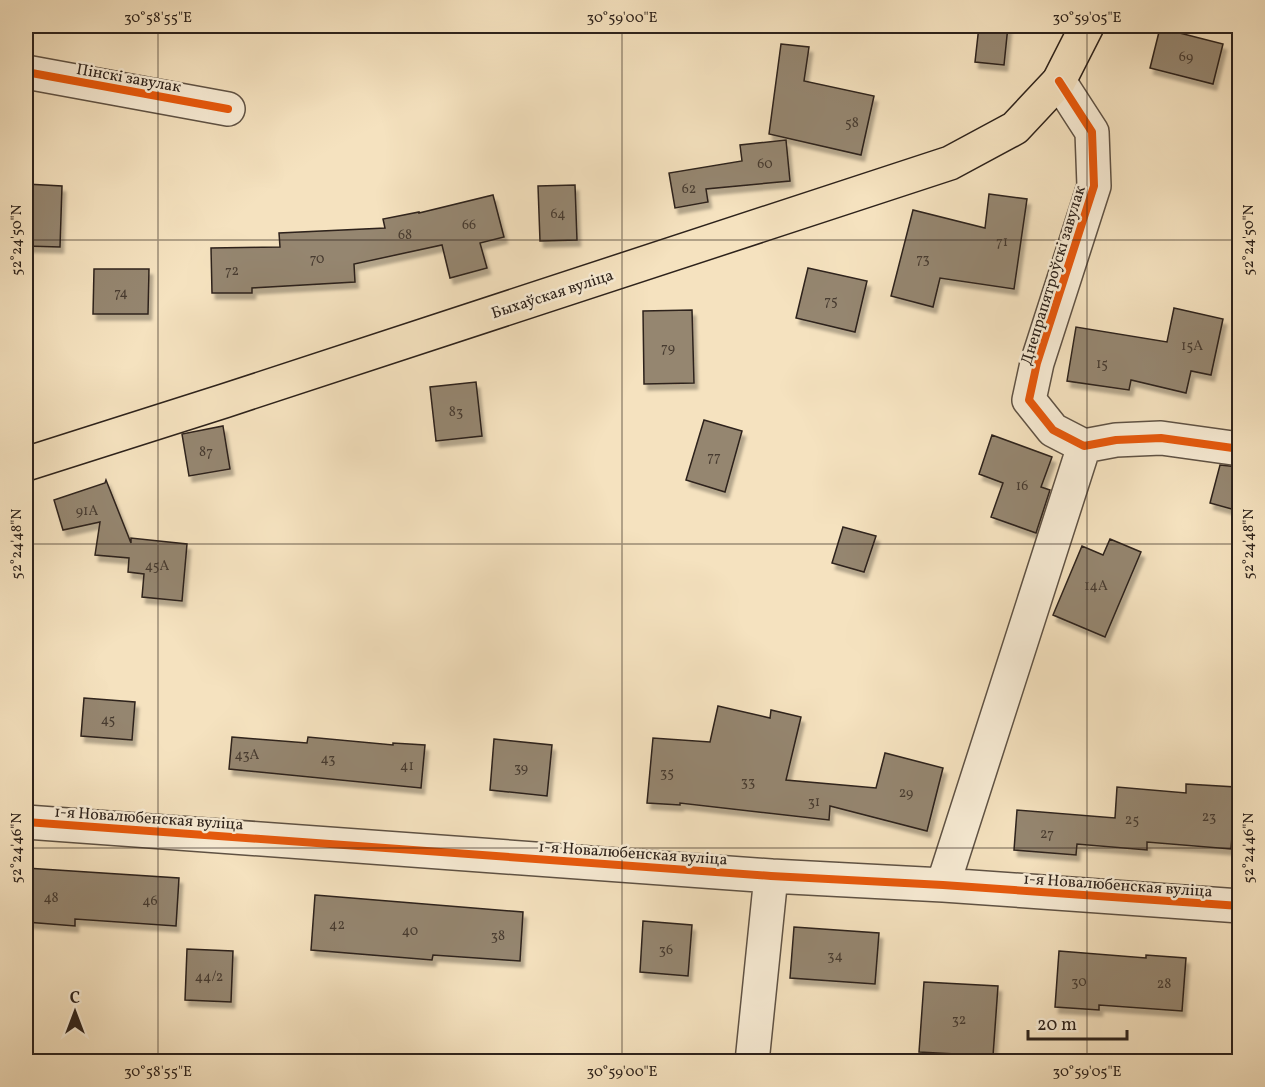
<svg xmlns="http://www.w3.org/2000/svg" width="1265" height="1087" viewBox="0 0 1265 1087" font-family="Vollkorn,serif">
<defs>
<filter id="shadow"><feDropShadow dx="3.5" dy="6" stdDeviation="1.5" flood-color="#0004"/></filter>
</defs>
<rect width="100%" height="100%" fill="#f5e2bf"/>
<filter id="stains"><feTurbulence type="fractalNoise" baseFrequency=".00333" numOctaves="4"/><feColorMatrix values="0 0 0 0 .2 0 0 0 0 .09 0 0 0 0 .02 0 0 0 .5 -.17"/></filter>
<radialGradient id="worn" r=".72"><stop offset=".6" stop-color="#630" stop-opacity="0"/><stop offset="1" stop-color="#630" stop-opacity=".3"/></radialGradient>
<path fill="#958670" stroke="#2d221b" stroke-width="1.5" filter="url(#shadow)" d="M 979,26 L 1008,26 L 1004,65 L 975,62 Z
M 1160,28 L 1223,44 L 1213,84 L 1150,68 Z
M 781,44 L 809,47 L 804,81 L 874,96 L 861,155 L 769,134 Z
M 786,140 L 790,181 L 706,189 L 708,202 L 675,208 L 669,173 L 742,161 L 740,145 Z
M 26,184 L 62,186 L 60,247 L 26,246 Z
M 575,185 L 577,240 L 540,241 L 538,186 Z
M 989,194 L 1027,199 L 1014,289 L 940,278 L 933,307 L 891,296 L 913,210 L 985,228 Z
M 493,195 L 504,237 L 480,243 L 487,268 L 450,278 L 442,245 L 354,264 L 355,282 L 252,288 L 252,293 L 212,293 L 211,248 L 280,247 L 279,233 L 385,228 L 383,219 L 419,212 L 419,213 Z
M 808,268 L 867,281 L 855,332 L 796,318 Z
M 94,269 L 149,269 L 148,314 L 93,314 Z
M 1174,308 L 1223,319 L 1211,375 L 1191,371 L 1186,393 L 1131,380 L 1129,390 L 1067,381 L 1076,327 L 1167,342 Z
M 692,310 L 694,383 L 644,384 L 643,311 Z
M 476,382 L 482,436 L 436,441 L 430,387 Z
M 704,420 L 742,431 L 725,492 L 686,480 Z
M 223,426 L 230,469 L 189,476 L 182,434 Z
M 992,435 L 1052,457 L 1041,487 L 1050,490 L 1036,533 L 991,517 L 1003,483 L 979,474 Z
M 1220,465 L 1239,467 L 1239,511 L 1210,503 Z
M 106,480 L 131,543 L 131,538 L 187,544 L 182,601 L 142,597 L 144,574 L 128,572 L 129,558 L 95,555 L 100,522 L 63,530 L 54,500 L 105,483 Z
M 843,527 L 876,536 L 864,572 L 832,563 Z
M 1110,539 L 1141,552 L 1105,637 L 1053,615 L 1082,546 L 1103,555 Z
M 84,698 L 135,702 L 132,740 L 81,736 Z
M 718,706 L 770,718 L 771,710 L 801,717 L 786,780 L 876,788 L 885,753 L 943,768 L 927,831 L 830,806 L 829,820 L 680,803 L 680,805 L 647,803 L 653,738 L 710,742 Z
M 232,737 L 307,743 L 308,737 L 393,745 L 393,743 L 425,745 L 421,788 L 229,769 Z
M 494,739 L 552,745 L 547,796 L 490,790 Z
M 1186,784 L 1236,787 L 1231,849 L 1147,842 L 1147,850 L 1077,844 L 1076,855 L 1014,850 L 1017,810 L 1115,818 L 1117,787 L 1186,793 Z
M 26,868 L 179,878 L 176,926 L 75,919 L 75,926 L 26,922 Z
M 315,895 L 523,912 L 520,961 L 433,955 L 432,960 L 311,950 Z
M 643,921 L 692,925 L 688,976 L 640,972 Z
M 794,927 L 879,933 L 875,984 L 790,978 Z
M 187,949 L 233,951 L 231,1002 L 185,1000 Z
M 1059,951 L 1146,958 L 1146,955 L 1186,958 L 1182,1011 L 1099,1005 L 1099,1010 L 1055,1007 Z
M 924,982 L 998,986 L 993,1056 L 919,1052 Z"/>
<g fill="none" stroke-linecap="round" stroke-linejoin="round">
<defs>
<path id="minor" d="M 26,72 L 228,109
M 1059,81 L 1092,132 L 1094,186 L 1037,363 L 1029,400 L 1053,430 L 1084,446 L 1116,440 L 1161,438 L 1240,449
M 26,822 L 771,876 L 943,885 L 1240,906
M 943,885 L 1084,446
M 752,1062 L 771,876"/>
<path id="major" d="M 26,464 L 224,401 L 950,163 L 1015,128 L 1059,81 L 1087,26"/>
</defs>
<use href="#minor" stroke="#5f5244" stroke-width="36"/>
<use href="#major" stroke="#2d221b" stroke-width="36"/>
<use href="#minor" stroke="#f8ecd5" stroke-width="33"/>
<use href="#major" stroke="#f5e2bf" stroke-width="33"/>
<defs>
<path id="cycleway" d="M 26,72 L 228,109
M 1059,81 L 1092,132 L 1094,186 L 1037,363 L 1029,400 L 1053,430 L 1084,446 L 1116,440 L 1161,438 L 1240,449
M 26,822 L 771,876 L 943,885 L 1240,906"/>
</defs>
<use href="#cycleway" stroke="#f8ecd5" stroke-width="11"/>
<use href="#cycleway" stroke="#e8590c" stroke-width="8"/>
</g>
<path fill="none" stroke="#2d221b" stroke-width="1.5" stroke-opacity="0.45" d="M 158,26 L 158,1062M 622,26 L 622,1062M 1087,26 L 1087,1062M 26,240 L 1240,240M 26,544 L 1240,544M 26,848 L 1240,848"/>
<g text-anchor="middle" stroke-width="5" stroke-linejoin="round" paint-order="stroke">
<g font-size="14" fill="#473b30">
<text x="1186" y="61">69</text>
<text x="852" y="127">58</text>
<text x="765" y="168">60</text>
<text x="689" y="193">62</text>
<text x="558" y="218">64</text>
<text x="469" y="229">66</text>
<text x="405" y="239">68</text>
<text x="1002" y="246">71</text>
<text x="317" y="263">70</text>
<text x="923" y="263">73</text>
<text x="232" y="275">72</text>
<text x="121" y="297">74</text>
<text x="831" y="305">75</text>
<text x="1192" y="350">15А</text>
<text x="668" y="352">79</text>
<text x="1102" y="368">15</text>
<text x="456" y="416">83</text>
<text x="206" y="456">87</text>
<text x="714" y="461">77</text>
<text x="1022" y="490">16</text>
<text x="87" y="515">91А</text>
<text x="157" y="570">45А</text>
<text x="1096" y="590">14А</text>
<text x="108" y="724">45</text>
<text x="247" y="759">43А</text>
<text x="328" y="763">43</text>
<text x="407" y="770">41</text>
<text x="521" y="772">39</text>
<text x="667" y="777">35</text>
<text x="748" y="786">33</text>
<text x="906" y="797">29</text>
<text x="814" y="806">31</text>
<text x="1209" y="821">23</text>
<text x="1132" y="824">25</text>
<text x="1047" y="838">27</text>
<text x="51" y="902">48</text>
<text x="150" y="905">46</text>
<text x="337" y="929">42</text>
<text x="410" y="935">40</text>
<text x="498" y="940">38</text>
<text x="666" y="954">36</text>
<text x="835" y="960">34</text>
<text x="209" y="981">44/2</text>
<text x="1079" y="986">30</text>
<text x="1164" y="988">28</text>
<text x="959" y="1024">32</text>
</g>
<g font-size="16" fill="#2d221b" stroke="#f8ecd5">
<text transform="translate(129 77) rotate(10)" y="6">Пінскі завулак</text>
<text transform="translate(1052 275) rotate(-73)" y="6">Днепрапятроўскі завулак</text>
<text transform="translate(552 293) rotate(-18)" y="6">Быхаўская вуліца</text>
<text transform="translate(149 817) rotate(4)" y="6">1-я Новалюбенская вуліца</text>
<text transform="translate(633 852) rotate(4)" y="6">1-я Новалюбенская вуліца</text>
<text transform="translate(1118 884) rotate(4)" y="6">1-я Новалюбенская вуліца</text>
</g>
</g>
<rect width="1265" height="1087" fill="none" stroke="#f5e2bf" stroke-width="66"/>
<g transform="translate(75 1012)" stroke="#f8ecd5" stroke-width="4.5" paint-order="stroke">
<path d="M0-4.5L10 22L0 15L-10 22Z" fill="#2d221b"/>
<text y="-9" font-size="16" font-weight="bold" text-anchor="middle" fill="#2d221b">С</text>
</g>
<path d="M1028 1030v9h99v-9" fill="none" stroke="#2d221b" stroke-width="3"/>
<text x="1037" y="1030" font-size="18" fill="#2d221b" stroke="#f8ecd5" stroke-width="4.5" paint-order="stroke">20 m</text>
<rect x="33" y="33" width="1199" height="1021" fill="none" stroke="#2d221b" stroke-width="2"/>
<g font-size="15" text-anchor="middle" fill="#2d221b">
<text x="158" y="22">30°58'55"E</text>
<text x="622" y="22">30°59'00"E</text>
<text x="1087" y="22">30°59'05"E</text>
<text transform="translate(16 240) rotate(-90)" y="5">52°24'50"N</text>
<text transform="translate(1248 240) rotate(-90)" y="5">52°24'50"N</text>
<text transform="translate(16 544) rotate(-90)" y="5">52°24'48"N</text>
<text transform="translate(1248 544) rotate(-90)" y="5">52°24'48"N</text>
<text transform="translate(16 848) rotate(-90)" y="5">52°24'46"N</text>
<text transform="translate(1248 848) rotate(-90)" y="5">52°24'46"N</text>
<text x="158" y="1076">30°58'55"E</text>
<text x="622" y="1076">30°59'00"E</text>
<text x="1087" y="1076">30°59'05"E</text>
</g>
<rect width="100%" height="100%" filter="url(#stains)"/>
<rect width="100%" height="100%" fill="url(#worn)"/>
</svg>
